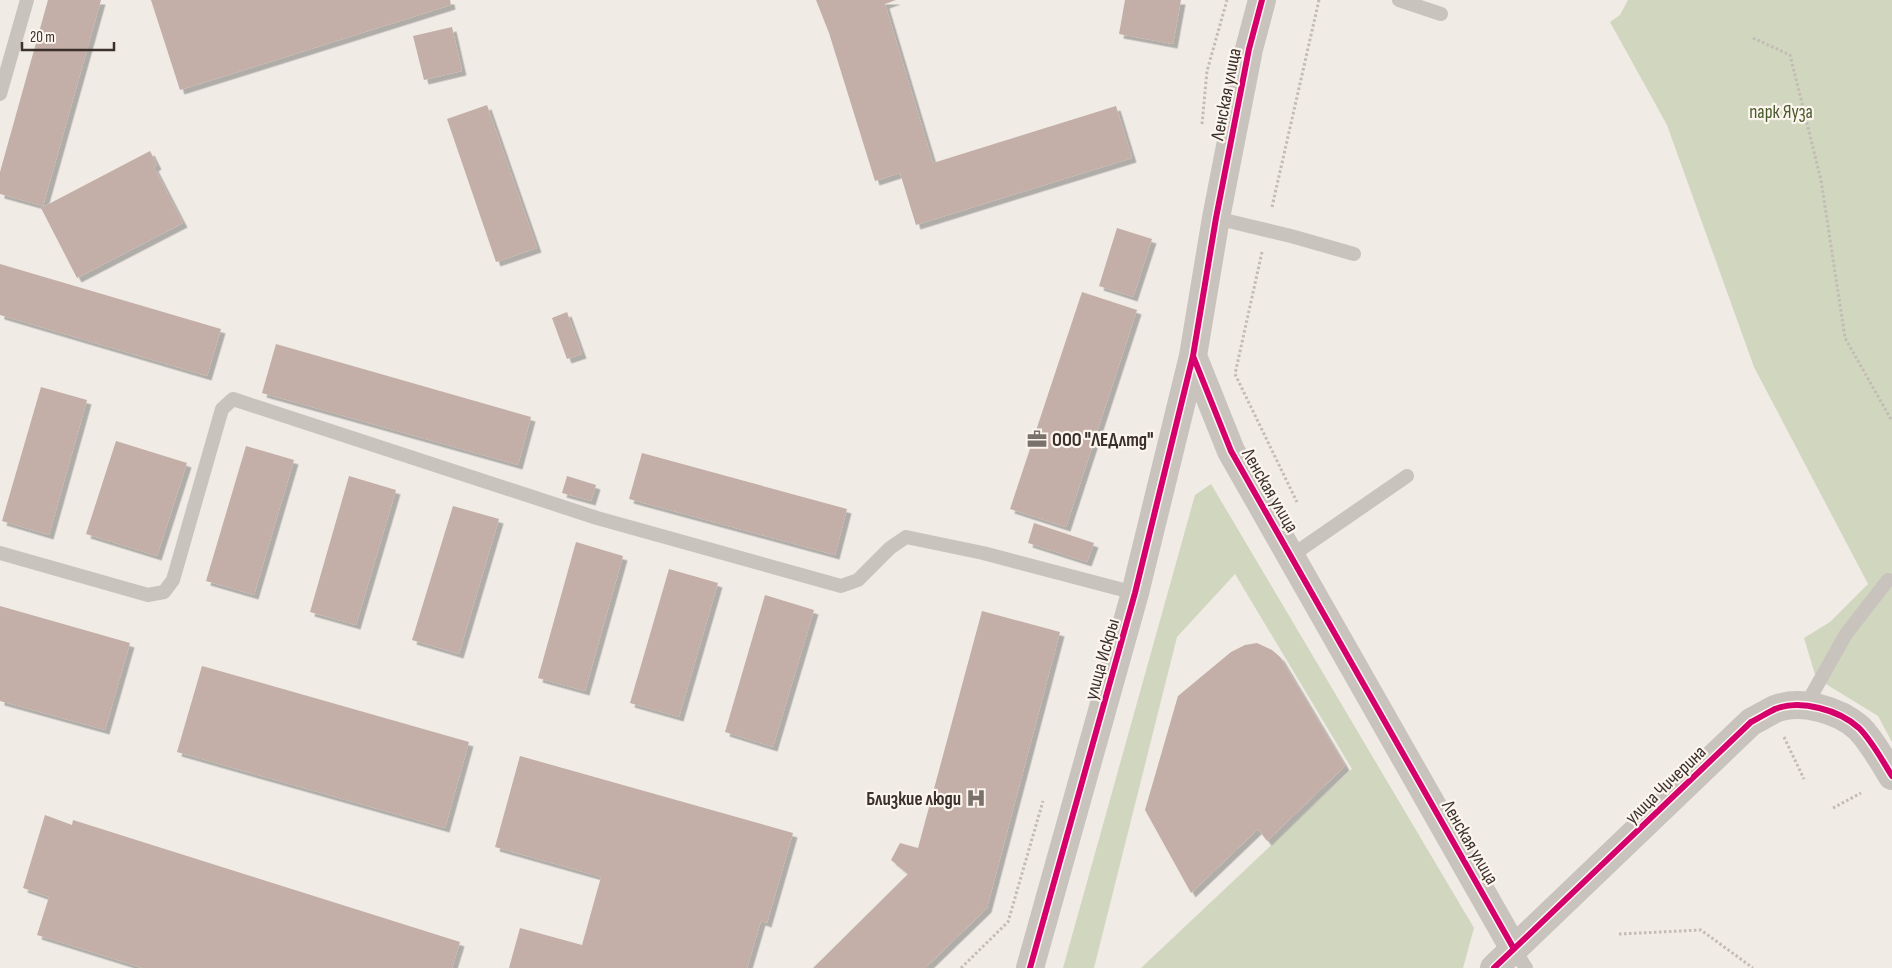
<svg xmlns="http://www.w3.org/2000/svg" width="1892" height="968" viewBox="0 0 1892 968" font-family="'Sofia Sans Condensed',sans-serif">
<defs>
<filter id="shadow"><feDropShadow dx="4.5" dy="4.5" stdDeviation="0" flood-color="#0004"/></filter>
</defs>
<rect width="100%" height="100%" fill="#f0ebe5"/>
<path fill="#d1d6bf" d="M 1628,0 L 1892,0 L 1892,742 L 1878,716 L 1816,678 L 1804,638 L 1830,622 L 1868,584 L 1754,367 L 1667,125 L 1610,22 L 1620,15 Z
M 1211,484 L 1474,928 L 1463,968 L 1141,968 L 1352,769 L 1235,574 L 1177,637 L 1094,968 L 1063,968 L 1195,495 Z"/>
<path fill="#c3afa7" filter="url(#shadow)" d="M 48,0 L 101,0 L 43,206 L 0,194 L 0,172 Z
M 151,0 L 450,0 L 451,5 L 180,90 Z
M 816,0 L 896,0 L 885,4 L 933,163 L 1116,106 L 1132,158 L 916,225 L 900,173 L 875,181 L 829,33 Z
M 1125,0 L 1181,0 L 1173,44 L 1119,34 Z
M 452,27 L 462,71 L 424,80 L 413,36 Z
M 487,105 L 537,248 L 496,262 L 447,119 Z
M 150,151 L 157,165 L 154,167 L 183,223 L 77,278 L 41,208 Z
M 1117,228 L 1152,239 L 1133,297 L 1099,286 Z
M 0,264 L 221,329 L 207,376 L 0,315 Z
M 1082,292 L 1137,310 L 1066,527 L 1010,509 Z
M 567,312 L 582,354 L 567,359 L 552,318 Z
M 276,344 L 531,417 L 518,465 L 262,393 Z
M 41,387 L 87,400 L 49,535 L 2,521 Z
M 116,441 L 187,463 L 157,556 L 86,534 Z
M 246,446 L 294,460 L 254,595 L 206,581 Z
M 642,453 L 847,509 L 835,555 L 629,499 Z
M 349,476 L 396,490 L 356,625 L 310,612 Z
M 567,476 L 596,485 L 591,501 L 562,493 Z
M 453,506 L 499,519 L 459,654 L 412,640 Z
M 1034,523 L 1094,543 L 1087,562 L 1028,543 Z
M 576,542 L 623,556 L 585,691 L 538,678 Z
M 669,569 L 718,583 L 679,717 L 630,703 Z
M 765,595 L 814,610 L 773,747 L 725,732 Z
M 0,606 L 130,643 L 105,730 L 0,701 Z
M 982,611 L 1060,632 L 987,908 L 925,968 L 813,968 L 908,874 L 891,860 L 900,843 L 918,848 Z
M 1257,643 L 1272,650 L 1280,657 L 1345,766 L 1267,841 L 1258,829 L 1191,893 L 1145,810 L 1178,696 L 1231,652 L 1245,645 Z
M 202,666 L 469,742 L 445,828 L 177,752 Z
M 520,756 L 793,833 L 767,923 L 761,921 L 747,968 L 509,968 L 520,928 L 582,945 L 601,877 L 495,847 Z
M 45,815 L 72,825 L 73,820 L 460,942 L 452,968 L 143,968 L 37,935 L 49,897 L 23,888 Z"/>
<g fill="none" stroke-linecap="round" stroke-linejoin="round">
<path stroke="#c2bbb6" stroke-width="3" stroke-dasharray="2.5 2.5" stroke-linecap="butt" d="M 1753,38 L 1790,55 L 1821,180 L 1845,338 L 1892,421
M 1202,124 L 1207,71 L 1227,0
M 1272,207 L 1319,0
M 1262,252 L 1235,374 L 1297,502
M 1784,737 L 1804,779
M 1833,808 L 1861,793
M 1619,934 L 1701,930 L 1753,968
M 961,968 L 1008,922 L 1043,801"/>
<path stroke="#c9c3be" stroke-width="14" d="M 1399,0 L 1441,14
M 0,94 L 27,0
M 1216,218 L 1291,236 L 1354,254
M 0,553 L 148,595 L 164,592 L 173,580 L 222,409 L 233,399 L 597,518 L 841,586 L 858,580 L 890,548 L 906,537 L 983,553 L 1135,593
M 1291,556 L 1407,476
M 1806,705 L 1846,634 L 1888,580
M 1514,949 L 1526,968"/>
<path stroke="#c9c3be" stroke-width="28" d="M 1193,356 L 1231,451 L 1514,949
M 1030,968 L 1135,593 L 1193,356 L 1216,218 L 1249,49 L 1262,0
M 1494,968 L 1751,722 C 1759,718 1767,713 1775,709 C 1801,699 1839,710 1859,728 C 1872,741 1882,760 1892,776"/>
<defs>
<path id="cycleway" d="M 1193,356 L 1231,451 L 1514,949
M 1030,968 L 1135,593 L 1193,356 L 1216,218 L 1249,49 L 1262,0
M 1494,968 L 1751,722 C 1759,718 1767,713 1775,709 C 1801,699 1839,710 1859,728 C 1872,741 1882,760 1892,776"/>
</defs>
<use href="#cycleway" stroke="#fbf5ee" stroke-width="9"/>
<use href="#cycleway" stroke="#d6006c" stroke-width="6"/>
</g>
<defs>
<symbol id="office-bare" viewBox="-9 -9 18 18"><path d="M-6-3h4V-5.5h4V-3h4V5H-6ZM-1-4.5V-3h2v-1.5ZM-6 0V1H6V0Z" fill="#7a716c" stroke="#fbf5ee" stroke-width="2.5" paint-order="stroke"/></symbol>
<symbol id="hospital-bare" viewBox="-9 -9 18 18"><path d="M-5-5h3v3.5h4V-5h3V5h-3V1.5h-4V5h-3Z" fill="#7a716c" stroke="#fbf5ee" stroke-width="2.5" paint-order="stroke"/></symbol>
</defs>
<g fill-rule="evenodd">
<use href="#office-bare" x="1023" y="425" width="28" height="28"/>
<use href="#hospital-bare" x="962" y="784" width="28" height="28"/>
</g>
<g text-anchor="middle" stroke-width="4.5" stroke-linejoin="round" paint-order="stroke">
<g font-size="19" fill="#3b302b" stroke="#fbf5ee">
<text transform="translate(1225 94) rotate(-79)" y="7">Ленская улица</text>
<text transform="translate(1271 490) rotate(60)" y="7">Ленская улица</text>
<text transform="translate(1101 659) rotate(-74)" y="7">улица Искры</text>
<text transform="translate(1665 784) rotate(-44)" y="7">улица Чичерина</text>
<text transform="translate(1471 842) rotate(60)" y="7">Ленская улица</text>
</g>
<g font-size="19" fill="#4a5a2e" stroke="#fbf5ee">
<text x="1781" y="118">парк Яуза</text>
</g>
<g font-size="19" font-weight="bold" fill="#3b302b" stroke="#fbf5ee" text-anchor="start">
<text x="1052" y="446">ООО "ЛЕДлтд"</text>
<text x="961" y="805" text-anchor="end">Близкие люди</text>
</g>
</g>
<path d="M22 42v8h92v-8" fill="none" stroke="#3b302b" stroke-width="2.5"/>
<text x="30" y="42" font-size="15" fill="#3b302b" stroke="#fbf5ee" stroke-width="4" paint-order="stroke">20 m</text>
</svg>
